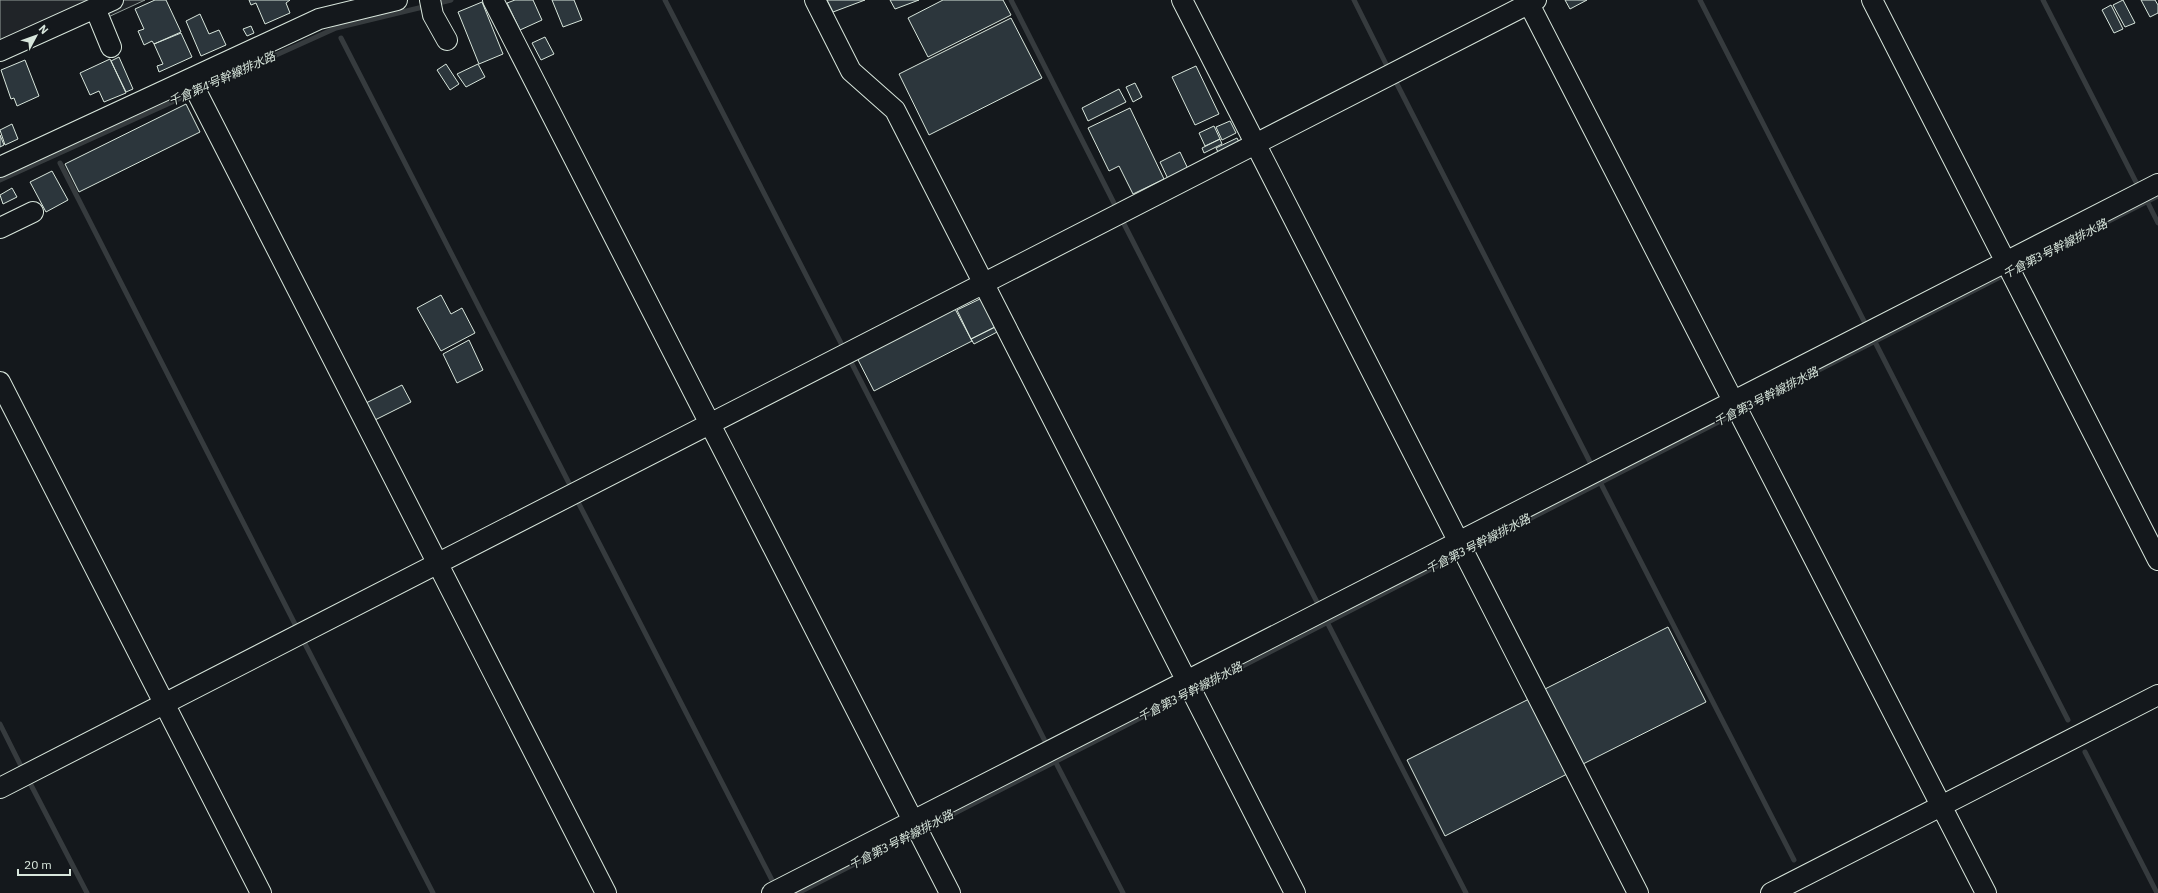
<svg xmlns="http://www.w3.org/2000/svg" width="2158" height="893" viewBox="0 0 2158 893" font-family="'IBM Plex Sans','Noto Sans JP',sans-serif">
<rect width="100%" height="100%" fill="#14181c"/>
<path fill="#202428" stroke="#939e99" d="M 0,0 L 98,0 L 0,45 Z
M 123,0 L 145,0 L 106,18 L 102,9 Z"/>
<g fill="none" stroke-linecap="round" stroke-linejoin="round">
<path stroke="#363b3e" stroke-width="5" d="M 665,0 L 844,349
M 1011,0 L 1117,209
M 1354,0 L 1389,70
M 1700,0 L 1866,325
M 2043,0 L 2138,186
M 435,4 L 451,0
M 341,38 L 572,489
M 1396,82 L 1591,464
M 199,90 L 336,28 L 427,6
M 60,163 L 298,630
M 0,180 L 192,93
M 2147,201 L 2158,223
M 1122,220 L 1319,606
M 2015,269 L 2158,196
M 1874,340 L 2068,720
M 850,360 L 1047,745
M 1743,409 L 2008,273
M 1599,480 L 1794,860
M 577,500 L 774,884
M 1467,551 L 1736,413
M 1326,620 L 1466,893
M 303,640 L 433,893
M 1196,690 L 1460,554
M 0,724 L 22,768
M 2085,752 L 2157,893
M 1054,759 L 1123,893
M 30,783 L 87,893
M 922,830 L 1189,693
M 798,893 L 915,833"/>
</g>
<path fill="#2c363c" stroke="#d8e6dc" d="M 155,0 L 166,0 L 181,32 L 154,44 L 152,41 L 144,45 L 138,31 L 144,29 L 135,9 Z
M 249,0 L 290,0 L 286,3 L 290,13 L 265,24 L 256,3 L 251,5 Z
M 515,0 L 533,0 L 542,20 L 520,30 L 507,3 Z
M 552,0 L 574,0 L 582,20 L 563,27 Z
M 827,0 L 865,0 L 833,12 Z
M 890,0 L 919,0 L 895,9 Z
M 943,0 L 1003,0 L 1011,15 L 928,57 L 908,18 Z
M 1565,0 L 1587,0 L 1570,9 Z
M 2123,0 L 2135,23 L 2125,27 L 2113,5 Z
M 2141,0 L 2155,0 L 2158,5 L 2158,13 L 2150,17 Z
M 482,2 L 503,54 L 479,64 L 458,12 Z
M 2111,5 L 2123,29 L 2114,33 L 2102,10 Z
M 200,14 L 209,34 L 219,30 L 226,45 L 201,56 L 186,21 Z
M 1011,18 L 1042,78 L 929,135 L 899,74 Z
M 251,26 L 254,33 L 247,36 L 243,29 Z
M 181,33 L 192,57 L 159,72 L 157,66 L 163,64 L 154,44 Z
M 545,37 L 554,54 L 541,60 L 532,43 Z
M 119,57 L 133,89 L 126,92 L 111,61 Z
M 110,59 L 126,93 L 104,102 L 99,91 L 90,95 L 80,73 Z
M 25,60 L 39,96 L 17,106 L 14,98 L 11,99 L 1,70 Z
M 446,64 L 459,84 L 450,90 L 437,70 Z
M 478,64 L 485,77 L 466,87 L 457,74 Z
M 1196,66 L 1219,114 L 1195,125 L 1172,77 Z
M 1135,83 L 1142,97 L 1133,102 L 1126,87 Z
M 1119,89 L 1126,102 L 1088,121 L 1082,108 Z
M 186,104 L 200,132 L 79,192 L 65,164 Z
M 1130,108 L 1164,179 L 1133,194 L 1119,166 L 1109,171 L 1088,128 Z
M 1230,121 L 1236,133 L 1222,140 L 1216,127 Z
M 12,124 L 18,139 L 5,145 L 0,130 Z
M 1214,126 L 1220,139 L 1205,146 L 1199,133 Z
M 0,135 L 4,145 L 0,147 Z
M 1237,138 L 1240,144 L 1219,154 L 1216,148 Z
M 1220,139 L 1222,144 L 1204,153 L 1202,148 Z
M 1180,152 L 1189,171 L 1169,181 L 1160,162 Z
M 52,171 L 68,200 L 46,212 L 30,182 Z
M 12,188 L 17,197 L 3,204 L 0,195 Z
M 441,295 L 451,314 L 462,308 L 475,333 L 441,351 L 417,308 Z
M 982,298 L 997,326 L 971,339 L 957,310 Z
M 954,307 L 972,341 L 874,391 L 856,356 Z
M 997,326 L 999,331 L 974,344 L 971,339 Z
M 469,340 L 483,370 L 457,383 L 443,354 Z
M 402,385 L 411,402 L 373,421 L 364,404 Z
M 1668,627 L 1706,702 L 1583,764 L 1545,689 Z
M 1531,698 L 1569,773 L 1445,836 L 1407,760 Z"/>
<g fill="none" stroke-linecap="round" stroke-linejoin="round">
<defs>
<path id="minor" d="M 430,0 L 433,15 L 447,40
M 493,0 L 950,893
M 815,0 L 851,71 L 895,110 L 1295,893
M 1182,0 L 1638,893
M 1527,0 L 1986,893
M 1872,0 L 2158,560
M 95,8 L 111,47
M 0,51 L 113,0
M 190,79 L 606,893
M 0,167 L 319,19 L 397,0
M 0,228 L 33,212
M 0,382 L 261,893
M 0,788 L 1536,0
M 772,893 L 2158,184
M 1771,893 L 2158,695"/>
</defs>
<use href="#minor" stroke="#d8e6dc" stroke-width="22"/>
<use href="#minor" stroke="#14181c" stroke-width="20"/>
</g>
<g text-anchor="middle" stroke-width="3" stroke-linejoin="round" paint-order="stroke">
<g font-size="12" font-style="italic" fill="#d8e6dc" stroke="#14181c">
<text transform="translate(222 79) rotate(-24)" y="4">千倉第4号幹線排水路</text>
<text transform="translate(2055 249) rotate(-27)" y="4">千倉第3号幹線排水路</text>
<text transform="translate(1766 397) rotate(-27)" y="4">千倉第3号幹線排水路</text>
<text transform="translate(1478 544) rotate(-27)" y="4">千倉第3号幹線排水路</text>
<text transform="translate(1190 692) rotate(-27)" y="4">千倉第3号幹線排水路</text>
<text transform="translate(901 840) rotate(-27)" y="4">千倉第3号幹線排水路</text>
</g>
</g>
<g transform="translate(36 36) rotate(49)" stroke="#14181c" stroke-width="3" paint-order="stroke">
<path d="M0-3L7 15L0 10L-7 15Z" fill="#d8e6dc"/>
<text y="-6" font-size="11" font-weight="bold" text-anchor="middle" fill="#d8e6dc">N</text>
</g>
<path d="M18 869v6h52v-6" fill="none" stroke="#d8e6dc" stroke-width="2"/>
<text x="24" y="869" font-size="12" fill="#d8e6dc" stroke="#14181c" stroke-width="3" paint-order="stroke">20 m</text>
</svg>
